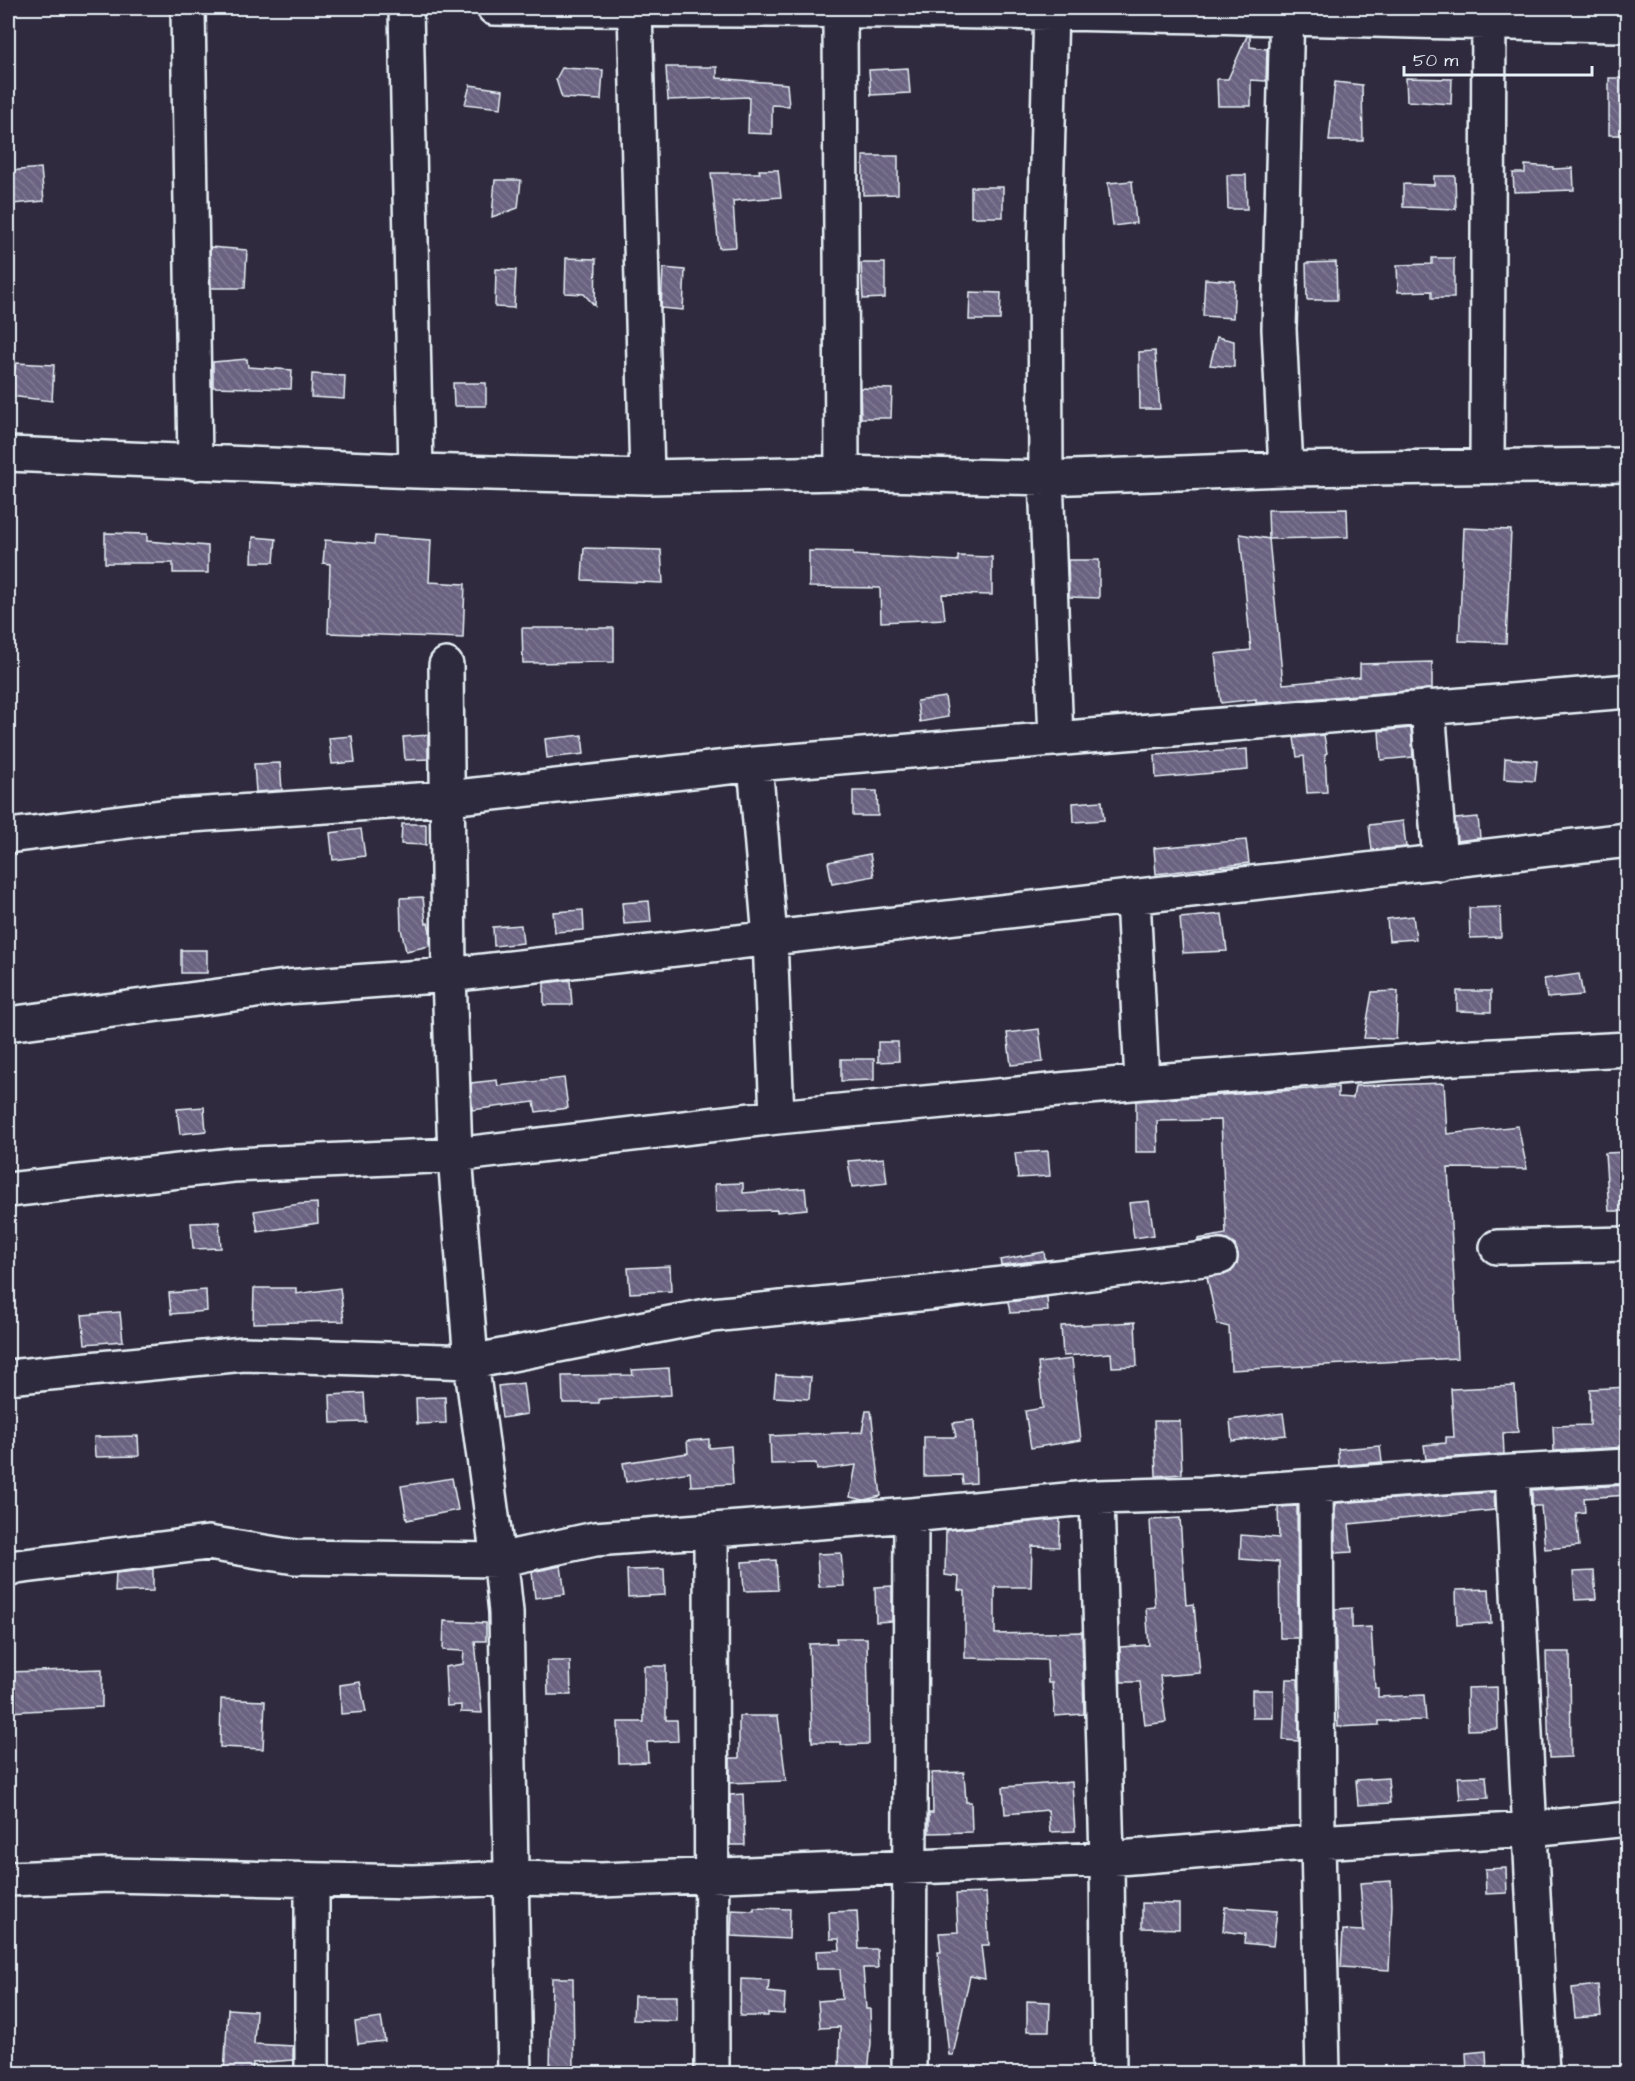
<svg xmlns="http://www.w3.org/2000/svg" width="1635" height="2081" viewBox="0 0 1635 2081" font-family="'Architects Daughter',sans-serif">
<defs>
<pattern id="building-back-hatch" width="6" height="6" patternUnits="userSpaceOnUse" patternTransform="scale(1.5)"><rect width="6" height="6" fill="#6a6280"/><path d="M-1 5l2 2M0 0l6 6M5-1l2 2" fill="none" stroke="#7f7993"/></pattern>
</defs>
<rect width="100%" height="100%" fill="#2f2a3d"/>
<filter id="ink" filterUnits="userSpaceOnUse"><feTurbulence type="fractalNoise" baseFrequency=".0167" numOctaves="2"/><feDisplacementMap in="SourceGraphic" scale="12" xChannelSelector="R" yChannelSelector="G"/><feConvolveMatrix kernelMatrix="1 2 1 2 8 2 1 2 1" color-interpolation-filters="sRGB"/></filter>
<g filter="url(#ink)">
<path fill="url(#building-back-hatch)" stroke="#e8f1f8" stroke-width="1.5" d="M 1247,36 L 1250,36 L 1250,47 L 1267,49 L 1266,81 L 1251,80 L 1251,106 L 1218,106 L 1217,79 L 1228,79 Z
M 666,67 L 717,67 L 717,78 L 787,84 L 789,106 L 772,105 L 772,134 L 748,133 L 749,97 L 668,100 Z
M 562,68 L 603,70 L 601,100 L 562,98 L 556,79 Z
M 908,68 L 910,93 L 871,95 L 869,70 Z
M 1406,78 L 1452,79 L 1451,104 L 1407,101 Z
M 1609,78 L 1628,78 L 1628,135 L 1609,135 Z
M 1335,82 L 1362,85 L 1363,141 L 1329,141 Z
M 470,85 L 503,90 L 501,108 L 465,104 Z
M 863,156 L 898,156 L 898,194 L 863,195 Z
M 1525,165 L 1553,167 L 1553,169 L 1573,168 L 1574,190 L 1514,192 L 1513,173 L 1525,173 Z
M 41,168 L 44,201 L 12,204 L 9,171 Z
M 759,170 L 778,170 L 781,197 L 733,201 L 736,247 L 719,248 L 711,173 L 760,173 Z
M 1227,175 L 1246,175 L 1247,209 L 1228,209 Z
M 1434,176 L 1455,176 L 1456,209 L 1403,207 L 1403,184 L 1434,185 Z
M 495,180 L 521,180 L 518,208 L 492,217 Z
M 1132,181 L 1136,223 L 1113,226 L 1108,183 Z
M 971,187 L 1003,187 L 1003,217 L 971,217 Z
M 210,247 L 247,250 L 245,288 L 211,288 Z
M 566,258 L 596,259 L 595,306 L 584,294 L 565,293 Z
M 1432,258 L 1454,258 L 1454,298 L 1432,298 L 1432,291 L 1398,292 L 1397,265 L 1432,264 Z
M 1336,262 L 1337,300 L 1307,300 L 1306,263 Z
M 861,263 L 885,263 L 885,298 L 863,299 Z
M 663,268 L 685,270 L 683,310 L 661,308 Z
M 496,269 L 516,270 L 514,308 L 495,307 Z
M 1205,279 L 1235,281 L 1233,318 L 1203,316 Z
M 970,292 L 1001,293 L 1000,320 L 969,320 Z
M 1217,337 L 1234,341 L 1234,367 L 1210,365 Z
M 1155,351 L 1160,409 L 1140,409 L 1139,352 Z
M 247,359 L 248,367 L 292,370 L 291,389 L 213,387 L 213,362 Z
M 16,363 L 54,365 L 52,401 L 10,396 Z
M 312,374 L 345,376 L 344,399 L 311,397 Z
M 453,383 L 486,383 L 486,406 L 454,406 Z
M 860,388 L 892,389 L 891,418 L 861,418 Z
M 1347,509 L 1348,537 L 1269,539 L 1268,510 Z
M 1464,528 L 1511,530 L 1506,643 L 1459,641 Z
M 105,533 L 147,534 L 147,541 L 208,546 L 208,573 L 173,573 L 173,563 L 105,563 Z
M 1240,534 L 1269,539 L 1283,684 L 1360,677 L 1360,664 L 1432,662 L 1432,689 L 1256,703 L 1256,699 L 1221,703 L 1215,654 L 1251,650 Z
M 375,536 L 431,540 L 429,582 L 465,584 L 463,638 L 328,633 L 330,564 L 323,563 L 325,540 L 374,544 Z
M 253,537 L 276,539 L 274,562 L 252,562 Z
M 584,548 L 661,550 L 663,583 L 582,580 Z
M 809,551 L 853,552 L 853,555 L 958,561 L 958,556 L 992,557 L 992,595 L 942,594 L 945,619 L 881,622 L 880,588 L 809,587 Z
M 1068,560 L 1099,560 L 1099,598 L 1069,597 Z
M 522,628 L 614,628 L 614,662 L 523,663 Z
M 945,697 L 948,717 L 920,722 L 917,701 Z
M 1411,728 L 1413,757 L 1381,760 L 1379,731 Z
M 428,735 L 428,759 L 405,760 L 403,737 Z
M 582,735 L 584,754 L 547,758 L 545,739 Z
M 1324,735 L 1327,753 L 1325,754 L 1327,792 L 1307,793 L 1304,756 L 1297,757 L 1294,738 Z
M 352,736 L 355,762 L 332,764 L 329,738 Z
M 1247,749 L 1248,770 L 1156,778 L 1155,755 L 1183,753 L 1183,754 Z
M 1505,758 L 1537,761 L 1535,781 L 1504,779 Z
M 280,763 L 282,790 L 256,792 L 254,764 Z
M 853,791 L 877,791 L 878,816 L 853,816 Z
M 1102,801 L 1104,820 L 1074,822 L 1073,803 Z
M 1478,817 L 1480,838 L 1457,841 L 1455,819 Z
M 1403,821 L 1406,847 L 1372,850 L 1369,825 Z
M 402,824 L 426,824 L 426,845 L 401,844 Z
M 361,829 L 365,856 L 333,860 L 330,833 Z
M 1246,840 L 1249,863 L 1156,874 L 1154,848 Z
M 870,854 L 874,876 L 832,884 L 828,862 Z
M 423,897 L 426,924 L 428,923 L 430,931 L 430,946 L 406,951 L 401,929 L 400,898 Z
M 649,901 L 651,922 L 624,924 L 622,903 Z
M 1500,907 L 1501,937 L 1470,938 L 1469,908 Z
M 583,910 L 584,930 L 555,932 L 553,912 Z
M 1222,914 L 1227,951 L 1183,953 L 1180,918 Z
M 1413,916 L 1416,939 L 1389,941 L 1387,919 Z
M 521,925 L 523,943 L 494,946 L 493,927 Z
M 181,950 L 207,950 L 207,973 L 181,973 Z
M 1579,974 L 1583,995 L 1547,998 L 1544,979 Z
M 570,980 L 572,1005 L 544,1005 L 544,983 Z
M 1398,991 L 1396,1039 L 1364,1038 L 1372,992 Z
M 1457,991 L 1491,991 L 1491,1012 L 1457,1011 Z
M 1039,1029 L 1043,1062 L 1011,1065 L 1007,1033 Z
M 878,1042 L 898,1042 L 899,1061 L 878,1062 Z
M 841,1059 L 874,1059 L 874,1080 L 841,1081 Z
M 564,1078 L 568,1108 L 536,1112 L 534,1102 L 472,1110 L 471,1083 L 497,1080 L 498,1086 Z
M 1444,1083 L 1447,1134 L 1518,1126 L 1527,1169 L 1448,1168 L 1458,1358 L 1231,1370 L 1229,1327 L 1217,1324 L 1207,1277 L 1231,1272 L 1237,1264 L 1238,1254 L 1235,1245 L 1227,1240 L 1218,1238 L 1198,1241 L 1198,1239 L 1226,1234 L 1221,1120 L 1157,1121 L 1158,1152 L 1136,1152 L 1136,1101 L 1338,1087 L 1338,1097 L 1353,1098 L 1355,1086 Z
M 204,1107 L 206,1131 L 180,1134 L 177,1109 Z
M 1048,1151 L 1050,1176 L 1018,1178 L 1015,1153 Z
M 1628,1152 L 1628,1211 L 1609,1211 L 1605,1153 Z
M 884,1158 L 887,1183 L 852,1187 L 848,1161 Z
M 743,1183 L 743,1193 L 805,1188 L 807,1209 L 777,1212 L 777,1210 L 716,1212 L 715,1184 Z
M 1149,1201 L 1154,1235 L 1134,1238 L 1129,1203 Z
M 317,1203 L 318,1223 L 258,1232 L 254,1211 L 300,1204 Z
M 219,1222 L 221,1248 L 193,1249 L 191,1223 Z
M 1044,1252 L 1045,1260 L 1001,1265 L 1000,1260 Z
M 670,1266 L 671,1291 L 630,1293 L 628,1268 Z
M 254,1288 L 296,1288 L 296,1294 L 340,1288 L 344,1321 L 253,1323 Z
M 206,1290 L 207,1311 L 171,1314 L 169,1293 Z
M 1047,1297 L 1048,1311 L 1010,1313 L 1008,1302 Z
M 120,1312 L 123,1341 L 85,1344 L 82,1315 Z
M 1135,1322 L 1137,1366 L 1112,1367 L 1111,1353 L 1063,1356 L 1061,1326 Z
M 1072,1359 L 1081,1440 L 1031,1448 L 1025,1411 L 1043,1408 L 1038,1363 Z
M 669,1368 L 671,1395 L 599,1399 L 599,1403 L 563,1403 L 562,1376 L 633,1375 L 632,1370 Z
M 776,1375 L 811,1377 L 809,1399 L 774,1397 Z
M 523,1383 L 527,1414 L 502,1418 L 498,1386 Z
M 1515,1386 L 1518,1432 L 1503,1433 L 1504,1454 L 1426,1459 L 1424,1445 L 1446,1443 L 1446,1437 L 1454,1437 L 1451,1389 Z
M 1628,1387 L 1628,1447 L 1554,1451 L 1553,1426 L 1590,1425 L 1590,1389 Z
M 364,1393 L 366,1422 L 331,1423 L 330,1395 Z
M 445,1397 L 446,1423 L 417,1424 L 416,1398 Z
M 866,1411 L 871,1411 L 881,1496 L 864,1500 L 850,1497 L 856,1465 L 817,1470 L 816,1463 L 771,1464 L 770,1436 L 862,1432 Z
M 1283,1413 L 1286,1435 L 1232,1441 L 1230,1420 Z
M 974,1420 L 976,1483 L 963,1484 L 962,1475 L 924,1476 L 924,1437 L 956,1437 L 953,1423 Z
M 1154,1421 L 1180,1421 L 1182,1474 L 1156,1476 Z
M 138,1436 L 139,1456 L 95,1457 L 94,1437 Z
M 709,1439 L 709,1448 L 731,1446 L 733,1484 L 691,1486 L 690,1472 L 626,1482 L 623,1463 L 688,1453 L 687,1441 Z
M 1380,1446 L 1382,1462 L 1339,1466 L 1338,1449 Z
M 452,1478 L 458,1510 L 407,1520 L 401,1486 Z
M 1628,1485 L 1628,1495 L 1584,1498 L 1585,1512 L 1576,1513 L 1579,1546 L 1545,1549 L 1541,1506 L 1532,1506 L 1532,1490 Z
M 1494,1492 L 1495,1510 L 1349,1524 L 1352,1552 L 1335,1553 L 1335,1503 Z
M 1297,1506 L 1298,1638 L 1280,1638 L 1279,1562 L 1240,1559 L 1241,1535 L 1279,1538 L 1278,1507 Z
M 1180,1518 L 1186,1605 L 1194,1604 L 1200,1673 L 1160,1676 L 1166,1722 L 1145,1725 L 1140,1682 L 1121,1682 L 1120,1647 L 1149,1645 L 1146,1608 L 1155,1607 L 1150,1520 Z
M 1060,1519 L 1059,1547 L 1032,1546 L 1031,1587 L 995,1587 L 995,1634 L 1082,1632 L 1084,1714 L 1055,1716 L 1052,1683 L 1048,1683 L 1047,1660 L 965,1658 L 965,1591 L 958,1590 L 959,1577 L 945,1575 L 946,1530 Z
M 841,1553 L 844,1586 L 819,1587 L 817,1554 Z
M 776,1560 L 778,1590 L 744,1591 L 742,1562 Z
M 561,1566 L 565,1594 L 535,1598 L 532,1572 Z
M 153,1569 L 153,1591 L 115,1592 L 116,1573 Z
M 664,1569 L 665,1595 L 628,1597 L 627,1570 Z
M 1594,1571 L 1596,1599 L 1575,1600 L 1573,1572 Z
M 892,1586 L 892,1621 L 876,1622 L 875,1587 Z
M 1489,1589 L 1491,1623 L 1457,1625 L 1456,1590 Z
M 1352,1608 L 1352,1628 L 1371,1627 L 1375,1688 L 1378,1688 L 1378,1697 L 1424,1695 L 1426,1720 L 1379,1721 L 1379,1725 L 1338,1727 L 1335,1609 Z
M 444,1621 L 486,1623 L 486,1641 L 475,1641 L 482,1713 L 461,1712 L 461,1705 L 447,1706 L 445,1667 L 463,1664 L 464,1651 L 443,1650 Z
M 836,1638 L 867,1638 L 869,1744 L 841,1745 L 841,1742 L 812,1742 L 809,1644 L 837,1643 Z
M 1546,1652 L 1570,1652 L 1571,1757 L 1549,1758 Z
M 547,1661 L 570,1661 L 571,1695 L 548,1695 Z
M 644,1666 L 666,1666 L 666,1720 L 677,1720 L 678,1741 L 647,1742 L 648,1762 L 619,1763 L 618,1722 L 644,1722 Z
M 102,1669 L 102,1707 L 8,1712 L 8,1672 Z
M 1286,1679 L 1298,1679 L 1299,1741 L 1283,1740 Z
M 360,1682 L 366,1712 L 341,1714 L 340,1685 Z
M 1497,1687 L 1498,1729 L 1468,1730 L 1467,1688 Z
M 1252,1690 L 1273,1690 L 1273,1718 L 1252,1718 Z
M 221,1699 L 265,1701 L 263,1749 L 220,1747 Z
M 739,1716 L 778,1716 L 786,1781 L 730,1783 L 730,1758 L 739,1758 Z
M 964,1772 L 966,1802 L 971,1802 L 972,1832 L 929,1833 L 929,1813 L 933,1813 L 932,1773 Z
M 1486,1776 L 1488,1798 L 1460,1799 L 1458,1777 Z
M 1388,1778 L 1390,1803 L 1358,1805 L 1356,1780 Z
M 1072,1782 L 1075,1831 L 1050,1832 L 1048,1810 L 1005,1814 L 1003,1787 Z
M 743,1794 L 745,1845 L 730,1845 L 730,1795 Z
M 1506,1868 L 1507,1893 L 1486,1894 L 1485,1869 Z
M 1391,1881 L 1392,1905 L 1389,1970 L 1341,1967 L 1343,1930 L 1364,1931 L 1360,1883 Z
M 986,1893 L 989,1945 L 981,1945 L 985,1979 L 970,1976 L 953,2055 L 949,2055 L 938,1952 L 941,1952 L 939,1933 L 958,1932 L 956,1894 Z
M 1142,1903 L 1179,1904 L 1179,1929 L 1142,1928 Z
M 1225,1907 L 1277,1911 L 1273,1946 L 1244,1943 L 1245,1934 L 1223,1931 Z
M 754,1908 L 790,1909 L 789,1939 L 731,1936 L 732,1910 L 754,1911 Z
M 857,1911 L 859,1949 L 877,1949 L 878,1968 L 863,1968 L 866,2009 L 870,2009 L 871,2043 L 868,2073 L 839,2073 L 840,2027 L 820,2028 L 818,2001 L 842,1999 L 840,1969 L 817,1969 L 816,1951 L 840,1950 L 839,1939 L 830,1939 L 829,1912 Z
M 552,1978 L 573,1978 L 574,2069 L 550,2069 Z
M 741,1979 L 769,1980 L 768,1992 L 785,1994 L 784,2014 L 768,2013 L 768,2016 L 740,2016 Z
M 1598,1985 L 1601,2016 L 1575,2018 L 1572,1988 Z
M 634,1996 L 677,1996 L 677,2021 L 633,2020 Z
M 1027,2001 L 1050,2002 L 1049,2031 L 1027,2031 Z
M 228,2009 L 256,2011 L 254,2044 L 293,2046 L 293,2060 L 253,2063 L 252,2073 L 224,2073 Z
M 381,2018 L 385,2041 L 358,2044 L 355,2022 Z
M 1486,2051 L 1487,2073 L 1467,2073 L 1466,2053 Z"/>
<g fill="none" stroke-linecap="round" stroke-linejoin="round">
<defs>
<path id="minor" d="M 188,8 L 195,463
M 406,8 L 416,471
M 494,8 C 680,11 866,9 1052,13 C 1244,16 1436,23 1628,25
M 635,8 L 647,477
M 1051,8 L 1045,240 L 1046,478 L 1056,739
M 840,11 L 842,473
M 8,454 L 416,471 L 647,477 L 842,473 L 1046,478 L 1286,469 L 1628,465
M 1487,466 L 1489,8
M 1286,469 L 1279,329 L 1287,8
M 446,665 L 449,975 L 455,1155 L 471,1362 L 498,1560 L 502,1574 L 506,1612 L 515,2074
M 1428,707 L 1440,863
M 755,764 L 770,938 L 777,1117
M 8,836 L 161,817 L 448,798 L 755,764 L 1628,691
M 1133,897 L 1142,1082
M 8,1024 L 286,987 L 449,975 L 1628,840
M 8,1190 L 233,1165 L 455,1155 L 777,1117 L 1142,1082 L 1455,1058 L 1628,1049
M 1497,1247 L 1628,1244
M 8,1377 L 244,1354 L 471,1362 L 712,1315 L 928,1293 L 1220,1257
M 1512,1472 L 1542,2074
M 1316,1486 L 1318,1842 L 1323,2074
M 1097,1497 L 1107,1859 L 1109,2074
M 711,1530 L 712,2074
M 8,1570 L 17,1567 L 208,1543 L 295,1557 L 498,1560 L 595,1539 L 911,1515 L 1097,1497 L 1203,1494 L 1512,1472 L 1628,1466
M 8,1879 L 109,1875 L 414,1882 L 512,1878 L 601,1880 L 1107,1859 L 1318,1842 L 1530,1829 L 1628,1819
M 312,2074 L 312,1880
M 909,2074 L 911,1515"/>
</defs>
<use href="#minor" stroke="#e8f1f8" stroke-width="38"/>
<use href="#minor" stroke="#2f2a3d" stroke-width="33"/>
</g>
</g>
<rect width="1635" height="2081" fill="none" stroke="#2f2a3d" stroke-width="30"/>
<rect x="15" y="15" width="1605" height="2051" fill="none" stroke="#e8f1f8" stroke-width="2" filter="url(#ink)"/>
<path d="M1404 66v9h188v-9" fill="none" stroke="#e8f1f8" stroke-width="3"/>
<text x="1413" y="66" font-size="18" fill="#e8f1f8" stroke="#2f2a3d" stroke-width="4.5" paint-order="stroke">50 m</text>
</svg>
